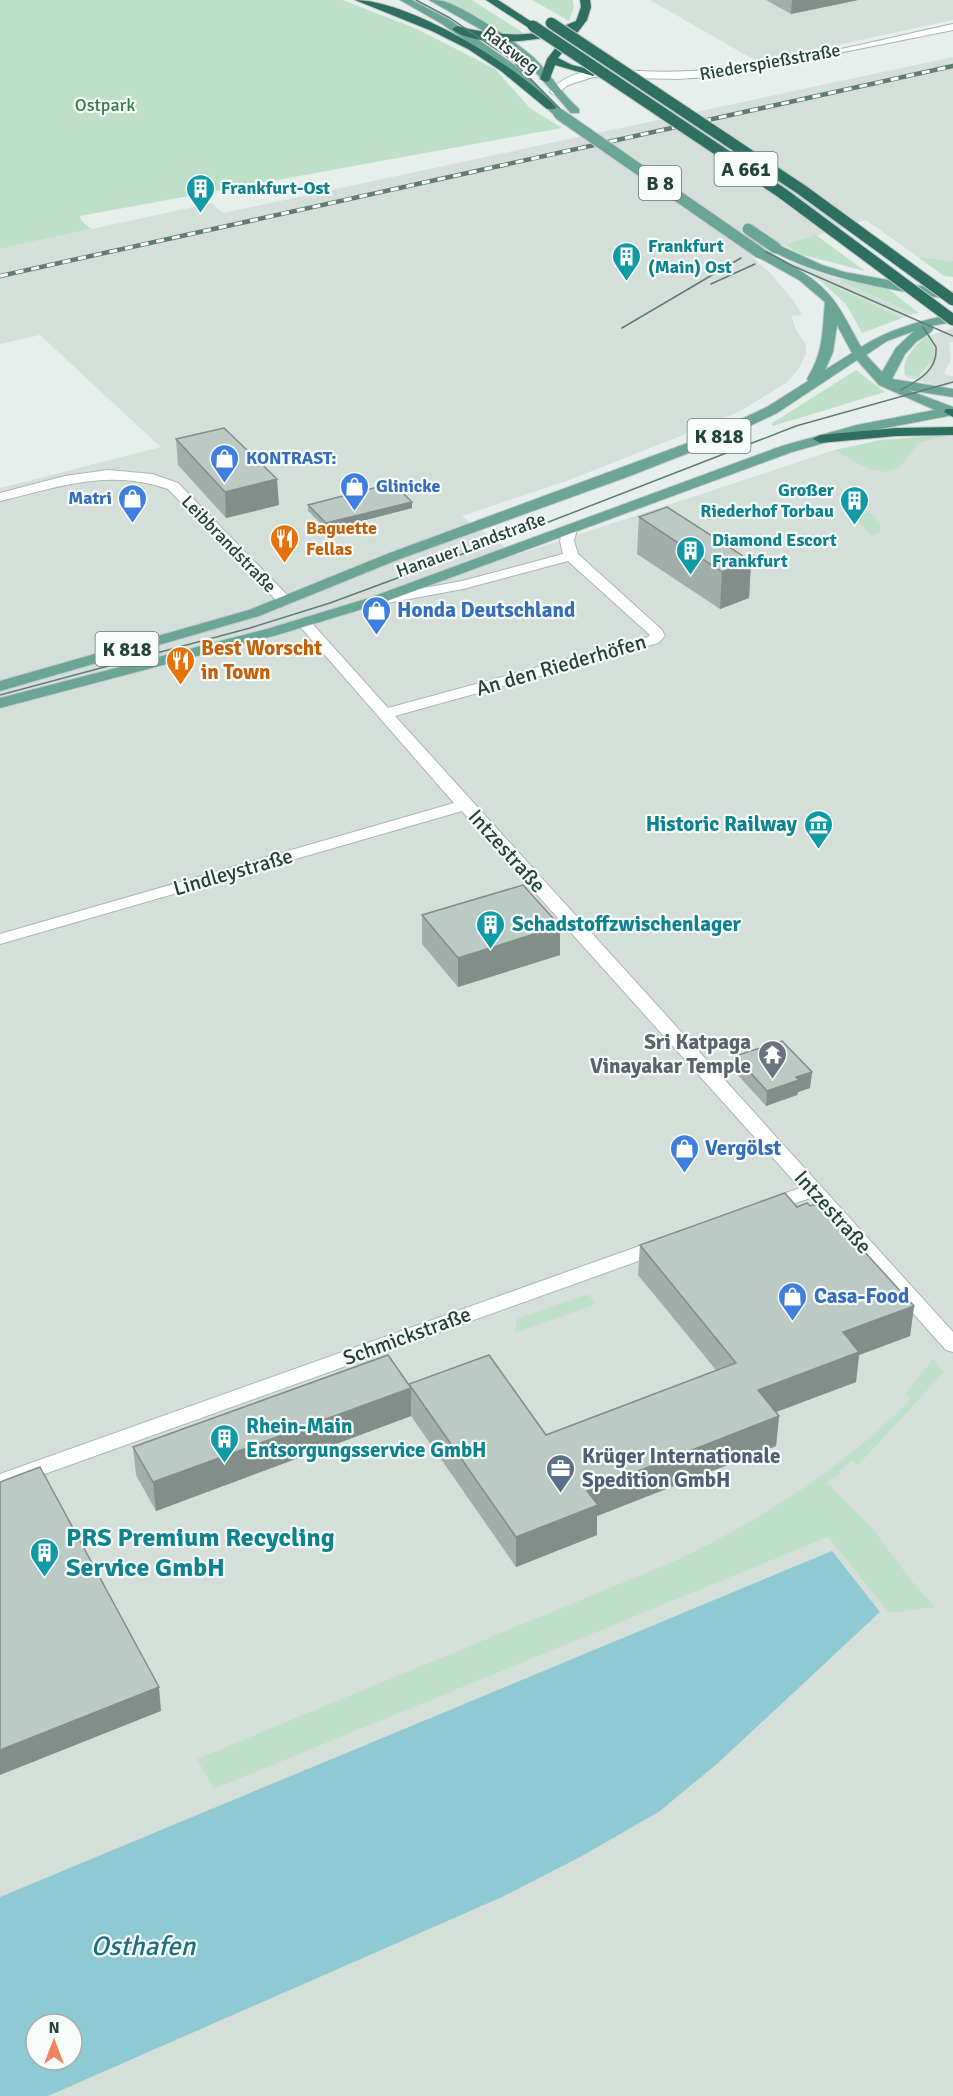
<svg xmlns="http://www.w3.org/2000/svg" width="953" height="2096" viewBox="0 0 953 2096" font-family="Signika,sans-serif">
<rect width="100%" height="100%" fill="#e6efeb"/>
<path fill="#d4dfda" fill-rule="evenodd" d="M 650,0 L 953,0 L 953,20 L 758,62 Z
M 953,57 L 953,261 L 918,257 L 866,220 L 751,256 L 770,273 L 794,301 L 802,315 L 791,316 L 797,332 L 806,344 L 806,353 L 800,367 L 786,383 L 742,410 L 701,428 L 569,480 L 462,516 L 516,555 L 835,450 L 881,440 L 953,435 L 953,2096 L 0,2096 L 0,488 L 161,447 L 179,464 L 40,335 L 0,344 L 0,249 L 212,203 L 223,213 ZM 36,2024 L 72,2024 L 72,2060 L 36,2060 Z
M 790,262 L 834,278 L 914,314 L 902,318 L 823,283 Z
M 953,328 L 953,342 L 949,343 L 951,359 L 944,373 L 949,376 L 953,376 L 953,384 L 944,387 L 908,378 L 905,375 L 919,377 L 930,365 L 929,337 L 925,337 Z"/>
<path fill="#bfe0c8" d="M 0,0 L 343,0 L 417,29 L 495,69 L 530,108 L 562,128 L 80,216 L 81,220 L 91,229 L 0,249 Z
M 442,0 L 472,0 L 525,34 L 499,35 Z
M 532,0 L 573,0 L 574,7 L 569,21 Z
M 816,235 L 865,271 L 803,255 L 784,245 Z
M 918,257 L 953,261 L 953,277 L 944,276 Z
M 834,278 L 887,288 L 919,313 L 914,314 Z
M 825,282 L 902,318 L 862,333 L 846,304 L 823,283 Z
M 925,337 L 929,337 L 933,346 L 934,359 L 918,377 L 905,375 C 901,359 914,347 925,337 Z
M 856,370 L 885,392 L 773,426 L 771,424 Z
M 946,435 L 919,443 L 899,468 L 884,472 L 866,468 L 835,450 L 881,440 Z
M 845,506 C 861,505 870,511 880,523 L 880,532 L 871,536 C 863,525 849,516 845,506 Z
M 588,1294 L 596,1304 L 515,1333 L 517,1319 Z
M 933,1359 L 944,1372 L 858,1465 L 852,1460 L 839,1471 L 841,1474 L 826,1482 L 873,1529 L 910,1579 L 935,1607 L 889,1613 L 828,1537 L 214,1789 L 197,1759 L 677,1560 C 764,1518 843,1468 911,1399 L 906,1393 Z"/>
<path fill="#8ec9d4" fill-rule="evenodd" d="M 832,1551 L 880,1612 L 718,1763 L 660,1811 L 582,1856 L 502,1897 L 48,2096 L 0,2096 L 0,1897 ZM 36,2024 L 72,2024 L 72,2060 L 36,2060 Z"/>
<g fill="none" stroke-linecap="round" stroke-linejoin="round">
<defs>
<path id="street" d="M 953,24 L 953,30 L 724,76 L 677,79 L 593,77 L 568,85 L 555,95 L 550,92 C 570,66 608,69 639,71 C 744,77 851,46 953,24 Z
M 108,470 L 152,474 L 178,483 L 290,598 L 292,601 L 290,604 L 280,604 L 168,489 C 109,468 58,487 0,501 L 0,493 L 65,476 Z
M 570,525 L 577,529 L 574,541 L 578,554 L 662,630 L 665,636 L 658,643 L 395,716 L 953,1332 L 953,1352 L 946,1350 L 810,1198 L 767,1213 L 760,1212 L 757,1207 L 760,1202 L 800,1188 L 462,811 L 0,944 L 0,934 L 454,803 L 297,623 L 299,620 L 309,620 L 388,708 L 648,637 L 650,635 L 568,561 L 463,589 L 376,605 L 369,601 L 376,597 L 462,581 L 563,554 L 560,541 L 563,529 Z
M 662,1238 L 669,1240 L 672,1245 L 669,1250 L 0,1490 L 0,1474 Z"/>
<path id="primary" d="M 400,0 L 412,0 L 450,20 L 516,66 L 563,112 L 563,116 L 555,116 L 508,70 L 442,24 Z
M 429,0 C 433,0 439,0 443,1 C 465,7 515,41 533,57 C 550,73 561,93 579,109 L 579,113 L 571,113 L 531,67 L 515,53 L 480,29 Z
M 776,244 L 822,265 L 844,272 L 953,292 L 953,300 C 890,289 829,281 772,251 L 772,245 Z
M 760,249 C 770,252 780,259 789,264 C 833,289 838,305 861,347 C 889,329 920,321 953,314 L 953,322 L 931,326 L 933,329 L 931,332 L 916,342 L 905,354 L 892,379 L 953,389 L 953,397 L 908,390 L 953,407 L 953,415 L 859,433 L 792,452 L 379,604 L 277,635 L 0,708 L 0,698 L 267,629 L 369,598 L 782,446 L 857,425 L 935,410 L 879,385 L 857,360 L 777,413 L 714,443 L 627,477 L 397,560 L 259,616 L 0,691 L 0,681 L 249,610 L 387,554 L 704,437 L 767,407 L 808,381 L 807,379 C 824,351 822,333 825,302 L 799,280 L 756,256 L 756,250 ZM 837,325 L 852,353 L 825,370 L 833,352 ZM 914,331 L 896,348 L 882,372 L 866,355 L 887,341 Z"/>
<path id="highway" d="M 355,0 C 410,0 519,67 556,107 L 555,109 L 547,109 L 501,71 L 468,49 L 432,31 Z
M 486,0 L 498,0 L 538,26 L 529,28 Z
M 580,0 L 590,0 L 591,7 L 587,20 L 558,58 L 572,65 L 597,71 L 598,73 L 593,76 L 555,65 L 549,81 L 545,82 L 540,79 L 547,59 L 567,33 C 538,41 476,49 452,29 L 457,26 C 498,37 537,39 576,21 L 581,7 Z
M 946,409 L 953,409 L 953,417 L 944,412 Z
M 953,427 L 953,435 L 896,436 L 820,443 L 813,439 L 820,435 L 896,428 Z"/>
</defs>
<use href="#street" stroke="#a8b8b2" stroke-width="2"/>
<use href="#primary" stroke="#c2cac8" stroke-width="2"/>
<use href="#highway" stroke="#c2cac8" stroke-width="2"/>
<use href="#street" fill="#fff" fill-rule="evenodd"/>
<use href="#primary" fill="#6aa596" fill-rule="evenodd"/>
<use href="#highway" fill="#2f6f62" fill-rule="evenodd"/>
<path stroke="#5f7d75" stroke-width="1.5" d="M 416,0 L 450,18 L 512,60 L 564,113 L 765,251 L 791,265 L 953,336
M 711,284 L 755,264
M 622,328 L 741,258
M 901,390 C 919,380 938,370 936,347 L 923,327
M 0,695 L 250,628 L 330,603 L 546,523 L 796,426 L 953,382"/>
<defs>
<path id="rail" d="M 0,276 L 953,66"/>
</defs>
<use href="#rail" stroke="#5f7d75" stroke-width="4.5"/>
<use href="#rail" stroke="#f7fbf9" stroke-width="3" stroke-dasharray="8" stroke-linecap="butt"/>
<defs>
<path id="primary-bridge" d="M 559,114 L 760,253
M 748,229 L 776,248"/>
<path id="highway-bridge" d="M 551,23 L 802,190 L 953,300
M 533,26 L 782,193 L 953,320"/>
</defs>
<use href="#primary-bridge" stroke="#c2cac8" stroke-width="13" stroke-linecap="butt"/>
<use href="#highway-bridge" stroke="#c2cac8" stroke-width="13" stroke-linecap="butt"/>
<use href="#primary-bridge" stroke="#6aa596" stroke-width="11"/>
<use href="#highway-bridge" stroke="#2f6f62" stroke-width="11"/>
</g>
<path fill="#a1aea9" d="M 766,0 L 858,0 L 791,14 Z
M 176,439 L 279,505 L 226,518 L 178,465 Z
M 412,502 L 412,508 L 327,530 L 308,511 L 308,505 Z
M 639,517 L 751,561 L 749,598 L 720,609 L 637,554 Z
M 422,915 L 560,926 L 560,955 L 458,987 L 422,944 Z
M 735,1056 L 812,1072 L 810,1088 L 798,1092 L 797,1095 L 766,1106 L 734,1071 Z
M 797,1207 L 914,1306 L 910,1336 L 859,1355 L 856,1382 L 776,1412 L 779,1416 L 776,1446 L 597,1516 L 597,1535 L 516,1567 L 411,1416 L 156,1511 L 136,1475 L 133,1447 L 409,1386 L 409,1384 L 546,1435 L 716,1370 L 638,1275 L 640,1245 Z"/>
<path fill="#838d89" d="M 792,0 L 858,0 L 791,14 Z
M 277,479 L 279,505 L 226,518 L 225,492 Z
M 412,502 L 412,508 L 327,530 L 326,523 Z
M 751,561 L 749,598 L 720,609 L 722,572 Z
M 560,926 L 560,955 L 458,987 L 458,958 Z
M 812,1072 L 810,1088 L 798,1092 L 797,1095 L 766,1106 L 767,1091 L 796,1077 Z
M 914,1306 L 910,1336 L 859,1355 L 856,1382 L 755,1420 L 758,1390 L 843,1332 Z
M 411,1388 L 411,1416 L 156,1511 L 153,1482 Z
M 779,1416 L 776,1446 L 597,1516 L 597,1535 L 516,1567 L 516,1537 L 587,1491 Z
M 159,1687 L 161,1711 L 0,1775 L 0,1750 Z"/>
<path fill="#bbcac4" stroke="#838d89" stroke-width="1.5" d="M 224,428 L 277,479 L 225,492 L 176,439 Z
M 393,483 L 412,502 L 326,523 L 308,505 Z
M 667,507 L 751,561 L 722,572 L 639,517 Z
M 523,885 L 560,926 L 458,958 L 422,915 Z
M 782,1041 L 812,1072 L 796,1077 L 799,1080 L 767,1091 L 735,1056 Z
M 785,1193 L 797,1207 L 807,1203 L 810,1206 L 820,1203 L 914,1306 L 843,1332 L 859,1352 L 758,1390 L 779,1416 L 587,1491 L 598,1505 L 516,1537 L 409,1384 L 489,1355 L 546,1435 L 736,1363 L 640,1245 Z
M 388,1355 L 411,1388 L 153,1482 L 133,1447 Z
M 40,1467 L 159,1687 L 0,1750 L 0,1482 Z"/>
<defs>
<symbol id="building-pin" viewBox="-11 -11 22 30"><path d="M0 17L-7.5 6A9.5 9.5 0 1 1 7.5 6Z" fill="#0f9aa8" stroke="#f7fbf9"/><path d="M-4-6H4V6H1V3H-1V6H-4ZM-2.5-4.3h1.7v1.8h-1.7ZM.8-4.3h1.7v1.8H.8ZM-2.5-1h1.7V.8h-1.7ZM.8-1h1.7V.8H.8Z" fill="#fff"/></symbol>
<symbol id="shop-pin" viewBox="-11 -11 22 30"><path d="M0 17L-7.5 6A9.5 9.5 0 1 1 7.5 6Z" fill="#3f7fe0" stroke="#f7fbf9"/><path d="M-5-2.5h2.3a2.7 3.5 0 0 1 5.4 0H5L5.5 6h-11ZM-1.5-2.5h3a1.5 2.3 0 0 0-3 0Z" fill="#fff"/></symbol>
<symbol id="restaurant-pin" viewBox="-11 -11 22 30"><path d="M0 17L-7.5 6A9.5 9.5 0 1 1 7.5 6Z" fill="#e8710a" stroke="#f7fbf9"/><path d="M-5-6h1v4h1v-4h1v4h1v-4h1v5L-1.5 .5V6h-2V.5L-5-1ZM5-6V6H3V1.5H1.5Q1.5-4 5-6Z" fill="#fff"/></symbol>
<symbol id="museum-pin" viewBox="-11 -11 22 30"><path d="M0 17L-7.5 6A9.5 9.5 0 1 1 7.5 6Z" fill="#0f9aa8" stroke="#f7fbf9"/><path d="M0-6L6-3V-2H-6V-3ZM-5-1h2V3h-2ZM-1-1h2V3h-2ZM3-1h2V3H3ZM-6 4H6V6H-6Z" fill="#fff"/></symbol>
<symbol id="temple-pin" viewBox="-11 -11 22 30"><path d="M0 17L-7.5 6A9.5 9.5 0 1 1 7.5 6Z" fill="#6b7280" stroke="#f7fbf9"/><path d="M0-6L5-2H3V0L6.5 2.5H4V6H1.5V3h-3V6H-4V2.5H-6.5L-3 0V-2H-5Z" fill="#fff"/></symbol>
<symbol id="office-pin" viewBox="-11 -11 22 30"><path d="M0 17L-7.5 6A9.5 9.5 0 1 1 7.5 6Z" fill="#5c6f8a" stroke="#f7fbf9"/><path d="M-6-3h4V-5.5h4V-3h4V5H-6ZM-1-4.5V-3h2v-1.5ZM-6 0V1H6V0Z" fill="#fff"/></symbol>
</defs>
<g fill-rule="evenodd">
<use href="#building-pin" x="184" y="172" width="33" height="45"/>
<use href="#building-pin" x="610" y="240" width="33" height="45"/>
<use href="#shop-pin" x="208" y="442" width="33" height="45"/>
<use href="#shop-pin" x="338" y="470" width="33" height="45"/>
<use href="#shop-pin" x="116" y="482" width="33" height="45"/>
<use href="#building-pin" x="838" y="484" width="33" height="45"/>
<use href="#restaurant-pin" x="268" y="522" width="33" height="45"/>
<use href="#building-pin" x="674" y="534" width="33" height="45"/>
<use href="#shop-pin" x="360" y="594" width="33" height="45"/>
<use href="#restaurant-pin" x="164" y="644" width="33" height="45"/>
<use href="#museum-pin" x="802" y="808" width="33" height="45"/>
<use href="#building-pin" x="474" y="908" width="33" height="45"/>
<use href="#temple-pin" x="756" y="1038" width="33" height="45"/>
<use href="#shop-pin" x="668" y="1132" width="33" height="45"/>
<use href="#shop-pin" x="776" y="1280" width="33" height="45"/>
<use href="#building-pin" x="208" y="1422" width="33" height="45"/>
<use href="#office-pin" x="544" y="1452" width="33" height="45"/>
<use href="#building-pin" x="28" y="1536" width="33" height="45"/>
</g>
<g text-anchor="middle" stroke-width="4.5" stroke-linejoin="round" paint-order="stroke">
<g font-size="18" fill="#24423a" stroke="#f7fbf9">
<text transform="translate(511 50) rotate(38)" y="6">Ratsweg</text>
<text transform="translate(770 62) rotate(-10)" y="6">Riederspießstraße</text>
<text transform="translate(229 544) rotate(46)" y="6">Leibbrandstraße</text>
<text transform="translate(471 545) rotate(-20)" y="6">Hanauer Landstraße</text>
</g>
<g font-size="18" fill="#2d7a4b" stroke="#f7fbf9">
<text x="105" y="111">Ostpark</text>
</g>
<g font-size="18" font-weight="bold" fill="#0d838f" stroke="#f7fbf9" text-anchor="start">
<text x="221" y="194">Frankfurt-Ost</text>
<text x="648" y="252">Frankfurt<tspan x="648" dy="21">(Main) Ost</tspan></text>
<text x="834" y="496" text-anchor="end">Großer<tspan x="834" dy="21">Riederhof Torbau</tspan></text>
<text x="712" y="546">Diamond Escort<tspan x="712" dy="21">Frankfurt</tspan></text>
</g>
<g font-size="18" font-weight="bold" fill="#366cbe" stroke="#f7fbf9" text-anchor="start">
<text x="246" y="464">KONTRAST:</text>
<text x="376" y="492">Glinicke</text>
<text x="112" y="504" text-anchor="end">Matri</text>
</g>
<g font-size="18" font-weight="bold" fill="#c56008" stroke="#f7fbf9" text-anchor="start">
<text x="306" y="534">Baguette<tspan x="306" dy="21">Fellas</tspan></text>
</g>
<g fill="#f7fbf9" stroke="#637a73" stroke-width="1.5">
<rect x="714.5" y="152" width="63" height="34" rx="4.5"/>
<rect x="639" y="166" width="42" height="34" rx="4.5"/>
<rect x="687.5" y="419" width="63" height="34" rx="4.5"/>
<rect x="95.5" y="632" width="63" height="34" rx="4.5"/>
</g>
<g font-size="20" font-weight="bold" fill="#24423a">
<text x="746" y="176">A 661</text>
<text x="660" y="190">B 8</text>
<text x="719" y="443">K 818</text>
<text x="127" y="656">K 818</text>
</g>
<g font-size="21" font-weight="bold" fill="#366cbe" stroke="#f7fbf9" text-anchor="start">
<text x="397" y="617">Honda Deutschland</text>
<text x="705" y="1155">Vergölst</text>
<text x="814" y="1303">Casa-Food</text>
</g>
<g font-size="21" font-weight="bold" fill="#c56008" stroke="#f7fbf9" text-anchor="start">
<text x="201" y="655">Best Worscht<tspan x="201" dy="24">in Town</tspan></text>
</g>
<g font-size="21" fill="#24423a" stroke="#f7fbf9">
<text transform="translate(561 665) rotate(-16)" y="7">An den Riederhöfen</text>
<text transform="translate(507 851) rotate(48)" y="7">Intzestraße</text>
<text transform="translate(233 872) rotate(-16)" y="7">Lindleystraße</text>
<text transform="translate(833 1212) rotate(48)" y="7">Intzestraße</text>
<text transform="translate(407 1336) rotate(-20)" y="7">Schmickstraße</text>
</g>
<g font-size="21" font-weight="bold" fill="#0d838f" stroke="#f7fbf9" text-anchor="start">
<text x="797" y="831" text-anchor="end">Historic Railway</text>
<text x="512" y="931">Schadstoffzwischenlager</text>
<text x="246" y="1433">Rhein-Main<tspan x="246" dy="24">Entsorgungsservice GmbH</tspan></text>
</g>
<g font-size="21" font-weight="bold" fill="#5b616d" stroke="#f7fbf9" text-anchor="end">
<text x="751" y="1049">Sri Katpaga<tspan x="751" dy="24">Vinayakar Temple</tspan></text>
</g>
<g font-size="21" font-weight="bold" fill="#4e5e75" stroke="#f7fbf9" text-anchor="start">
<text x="582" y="1463">Krüger Internationale<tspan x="582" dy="24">Spedition GmbH</tspan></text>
</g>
<g font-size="26" font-weight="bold" fill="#0d838f" stroke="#f7fbf9" text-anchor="start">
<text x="66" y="1546">PRS Premium Recycling<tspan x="66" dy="30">Service GmbH</tspan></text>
</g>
<g font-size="27" font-style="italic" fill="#1c6f80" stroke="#f7fbf9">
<text x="143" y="1955">Osthafen</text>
</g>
</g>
<g transform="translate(54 2042)"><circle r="28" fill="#f7fbf9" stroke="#a3b1ad" stroke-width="1.5"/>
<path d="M0-4.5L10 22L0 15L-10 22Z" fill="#f4845f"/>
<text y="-9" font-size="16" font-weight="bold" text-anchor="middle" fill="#24423a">N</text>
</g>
</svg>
